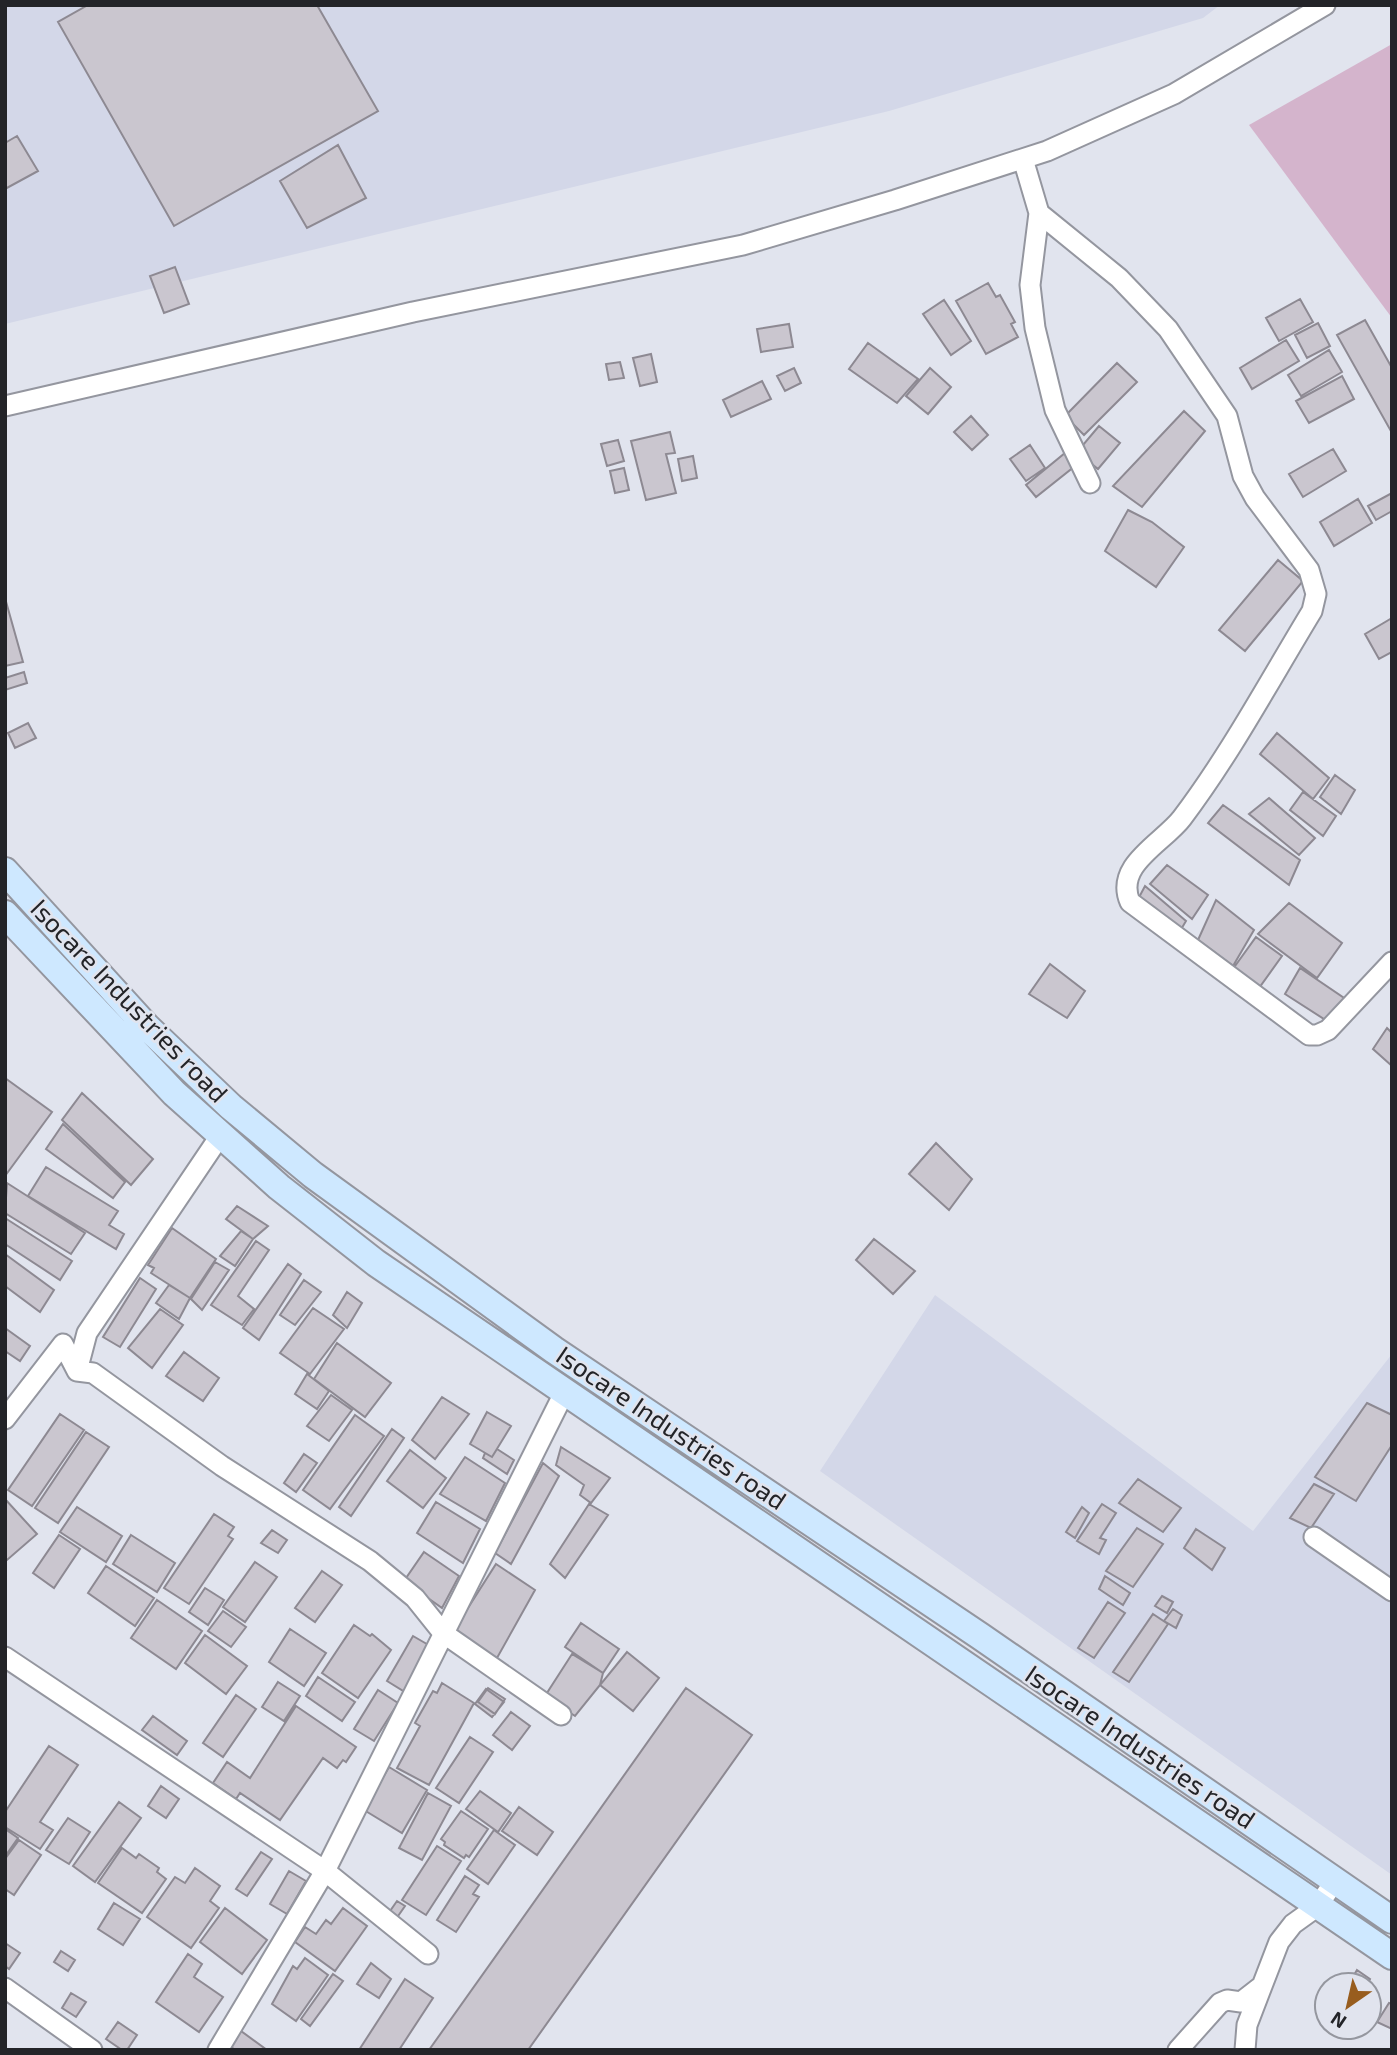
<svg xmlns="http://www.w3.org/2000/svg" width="1397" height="2055" viewBox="0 0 1397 2055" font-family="'Exo 2',sans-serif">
<rect width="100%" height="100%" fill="#e1e4ee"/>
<path fill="#d3d7e8" d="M 5,5 L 1220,5 L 1203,18 L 889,111 L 5,324 Z
M 935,1295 L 1253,1531 L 1392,1354 L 1392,1875 L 820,1471 Z"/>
<path fill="#d4b4cc" d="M 1392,44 L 1392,318 L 1249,125 Z"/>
<path fill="#cac6cf" stroke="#8d8992" stroke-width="2" d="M 88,5 L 317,5 L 378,111 L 174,226 L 58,22 Z
M 17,136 L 38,171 L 5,189 L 5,143 Z
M 338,145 L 366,198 L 307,228 L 280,181 Z
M 175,267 L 189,304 L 164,313 L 150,276 Z
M 988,283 L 996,297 L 1000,295 L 1015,322 L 1011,324 L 1018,337 L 986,354 L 956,301 Z
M 1300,299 L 1313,322 L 1279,341 L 1266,318 Z
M 944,300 L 971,341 L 951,355 L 923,314 Z
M 1365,320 L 1392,368 L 1392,433 L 1337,335 Z
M 1318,323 L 1330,346 L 1307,358 L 1295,335 Z
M 789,324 L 793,347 L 761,352 L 757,329 Z
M 1286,340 L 1299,361 L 1252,389 L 1240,368 Z
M 868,343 L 918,379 L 897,403 L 849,369 Z
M 1329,350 L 1342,372 L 1301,396 L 1288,375 Z
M 651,354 L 657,382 L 640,386 L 633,358 Z
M 620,362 L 624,378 L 609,380 L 606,364 Z
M 1117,363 L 1137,382 L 1084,435 L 1065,416 Z
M 794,368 L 801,383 L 785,391 L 777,376 Z
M 930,368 L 951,387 L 928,414 L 906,396 Z
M 1342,376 L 1354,399 L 1309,423 L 1296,401 Z
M 762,381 L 771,399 L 731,417 L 723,400 Z
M 1184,411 L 1205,431 L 1142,507 L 1113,486 Z
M 971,416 L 988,435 L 972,450 L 954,432 Z
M 1099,426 L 1120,443 L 1098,469 L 1077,452 Z
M 670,432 L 675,453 L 666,454 L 676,493 L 646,500 L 631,441 Z
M 618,440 L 624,461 L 607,466 L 601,444 Z
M 1030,445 L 1045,468 L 1026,481 L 1010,459 Z
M 1333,449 L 1346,471 L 1303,497 L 1289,474 Z
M 1065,453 L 1075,466 L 1036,497 L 1026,485 Z
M 693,456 L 697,478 L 682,481 L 678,459 Z
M 624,468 L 629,490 L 615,493 L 610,471 Z
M 1392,493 L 1392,511 L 1376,520 L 1368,506 Z
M 1358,499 L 1372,523 L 1334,546 L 1320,522 Z
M 1128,510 L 1152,522 L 1184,547 L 1156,587 L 1105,551 Z
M 1278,560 L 1303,581 L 1245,651 L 1219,630 Z
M 5,598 L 23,662 L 5,666 Z
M 1392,618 L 1392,652 L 1379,659 L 1365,634 Z
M 24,672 L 27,683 L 5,690 L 5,678 Z
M 28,723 L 36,738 L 15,748 L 8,733 Z
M 1277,733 L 1329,778 L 1313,799 L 1260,754 Z
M 1335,775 L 1355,790 L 1341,814 L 1320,797 Z
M 1303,792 L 1336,816 L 1323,836 L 1290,810 Z
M 1269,798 L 1315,838 L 1299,855 L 1249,814 Z
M 1223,805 L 1300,860 L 1289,885 L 1208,823 Z
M 1167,865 L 1208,895 L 1192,919 L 1150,884 Z
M 1145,886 L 1186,921 L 1177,936 L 1136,903 Z
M 1216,900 L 1254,930 L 1233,966 L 1198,940 Z
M 1289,903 L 1342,943 L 1317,978 L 1258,934 Z
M 1256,937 L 1282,956 L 1254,995 L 1230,973 Z
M 1050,964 L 1085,991 L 1067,1018 L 1029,994 Z
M 1300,968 L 1347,1000 L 1327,1021 L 1285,994 Z
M 1387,1028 L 1392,1033 L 1392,1066 L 1373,1049 Z
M 5,1078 L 52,1112 L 5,1176 Z
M 82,1093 L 153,1159 L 131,1185 L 62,1120 Z
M 63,1124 L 125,1182 L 113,1198 L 46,1149 Z
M 936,1143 L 972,1179 L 949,1210 L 909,1174 Z
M 46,1167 L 118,1211 L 109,1225 L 124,1234 L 116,1249 L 28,1196 Z
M 7,1183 L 85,1233 L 71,1254 L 5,1213 Z
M 237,1206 L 268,1226 L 253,1239 L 226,1219 Z
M 5,1218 L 72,1261 L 60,1280 L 5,1244 Z
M 172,1228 L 216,1259 L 190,1298 L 151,1273 L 154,1268 L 148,1265 Z
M 241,1231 L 253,1239 L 235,1266 L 220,1256 Z
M 874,1239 L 915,1271 L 893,1294 L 856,1260 Z
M 256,1241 L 269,1250 L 238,1296 L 254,1309 L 242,1325 L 211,1305 Z
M 5,1254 L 54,1290 L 40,1312 L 5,1286 Z
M 215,1262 L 229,1270 L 202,1310 L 191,1299 Z
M 288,1264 L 301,1274 L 259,1340 L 243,1328 Z
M 140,1278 L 156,1289 L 120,1347 L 103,1337 Z
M 304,1280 L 321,1292 L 295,1325 L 280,1315 Z
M 169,1285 L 190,1298 L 179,1319 L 156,1303 Z
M 347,1292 L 362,1303 L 347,1328 L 333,1315 Z
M 313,1308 L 344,1329 L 310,1374 L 280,1353 Z
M 160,1309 L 183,1325 L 152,1368 L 128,1348 Z
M 5,1328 L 30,1346 L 20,1361 L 5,1351 Z
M 337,1343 L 391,1383 L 365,1417 L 314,1379 Z
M 184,1352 L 219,1378 L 203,1401 L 166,1376 Z
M 307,1374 L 329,1391 L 317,1409 L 295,1394 Z
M 331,1395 L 352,1410 L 329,1441 L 307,1426 Z
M 442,1397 L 469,1414 L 435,1459 L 412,1440 Z
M 1367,1403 L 1392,1415 L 1392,1445 L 1356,1501 L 1315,1477 Z
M 487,1412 L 511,1426 L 492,1457 L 470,1444 Z
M 60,1414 L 84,1430 L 32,1506 L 8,1490 Z
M 355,1415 L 384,1436 L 330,1509 L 303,1490 Z
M 392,1429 L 404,1438 L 351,1516 L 339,1507 Z
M 86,1432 L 109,1447 L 58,1523 L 35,1508 Z
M 561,1447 L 610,1478 L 591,1503 L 580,1495 L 584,1485 L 556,1465 Z
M 497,1449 L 514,1460 L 507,1474 L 483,1458 L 485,1453 L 492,1457 Z
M 410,1450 L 446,1478 L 423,1508 L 387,1481 Z
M 304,1454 L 317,1463 L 296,1492 L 284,1483 Z
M 465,1457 L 505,1483 L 486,1521 L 440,1494 Z
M 543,1463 L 559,1476 L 511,1564 L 495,1553 Z
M 1138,1479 L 1181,1508 L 1163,1532 L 1119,1503 Z
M 1314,1484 L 1334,1494 L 1311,1528 L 1290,1518 Z
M 5,1499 L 37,1534 L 7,1560 L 5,1558 Z
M 436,1502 L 480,1529 L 463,1563 L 417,1533 Z
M 589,1504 L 608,1515 L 565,1578 L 550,1564 Z
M 1102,1504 L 1116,1513 L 1100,1538 L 1106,1540 L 1099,1554 L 1077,1541 Z
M 77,1507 L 122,1536 L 106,1562 L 60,1532 Z
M 1082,1507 L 1089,1513 L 1075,1538 L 1066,1532 Z
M 214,1514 L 234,1527 L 228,1536 L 233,1539 L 189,1604 L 164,1588 Z
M 1137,1528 L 1163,1544 L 1133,1587 L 1106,1571 Z
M 1196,1529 L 1225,1548 L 1212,1570 L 1184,1548 Z
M 272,1530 L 287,1540 L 278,1553 L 261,1543 Z
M 59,1535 L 80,1549 L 54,1588 L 33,1573 Z
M 131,1535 L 175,1563 L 157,1592 L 113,1564 Z
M 424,1552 L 459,1576 L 442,1608 L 404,1581 Z
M 255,1562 L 277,1577 L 245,1622 L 223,1607 Z
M 496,1564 L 535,1590 L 497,1658 L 452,1633 Z
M 106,1566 L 154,1598 L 135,1626 L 88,1593 Z
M 322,1571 L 342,1585 L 315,1622 L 295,1608 Z
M 1105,1576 L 1130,1593 L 1123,1605 L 1099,1589 Z
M 205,1588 L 224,1600 L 208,1625 L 189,1612 Z
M 1162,1596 L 1173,1602 L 1167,1613 L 1155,1606 Z
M 157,1600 L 202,1631 L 176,1669 L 131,1638 Z
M 1108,1602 L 1125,1613 L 1094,1658 L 1078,1648 Z
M 1173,1609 L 1182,1615 L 1176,1628 L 1164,1621 Z
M 223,1611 L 246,1627 L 231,1647 L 208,1631 Z
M 1153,1614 L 1168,1624 L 1129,1682 L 1113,1672 Z
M 581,1623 L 619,1649 L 603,1673 L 565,1647 Z
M 354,1625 L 370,1636 L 372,1634 L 391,1650 L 358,1698 L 322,1673 Z
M 290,1629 L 326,1653 L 304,1686 L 269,1662 Z
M 205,1635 L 247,1666 L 226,1694 L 185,1663 Z
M 413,1636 L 432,1647 L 405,1692 L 387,1681 Z
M 627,1652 L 659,1678 L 633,1711 L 600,1685 Z
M 572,1654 L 603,1673 L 600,1685 L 575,1716 L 545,1696 Z
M 318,1677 L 355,1702 L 342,1721 L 306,1696 Z
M 278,1682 L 300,1696 L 284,1721 L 262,1707 Z
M 442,1683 L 474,1703 L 429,1785 L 397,1768 L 420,1726 L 415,1723 L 433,1691 L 437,1693 Z
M 488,1688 L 505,1699 L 495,1714 L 478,1702 Z
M 686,1688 L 752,1735 L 528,2050 L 429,2050 Z
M 486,1689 L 504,1702 L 492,1717 L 475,1704 Z
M 378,1690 L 398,1703 L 374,1741 L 354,1729 Z
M 236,1695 L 256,1709 L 223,1757 L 203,1743 Z
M 296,1706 L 356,1747 L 346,1762 L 343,1760 L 337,1768 L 323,1758 L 280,1820 L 240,1793 L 236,1799 L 213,1783 L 227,1762 L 250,1778 Z
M 511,1712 L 530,1726 L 512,1750 L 493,1735 Z
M 153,1716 L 187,1741 L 177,1755 L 142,1730 Z
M 470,1737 L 493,1752 L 459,1803 L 436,1788 Z
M 49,1746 L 78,1765 L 40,1822 L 53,1830 L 40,1849 L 5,1827 L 5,1812 Z
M 389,1767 L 427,1790 L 402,1833 L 364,1810 Z
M 161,1786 L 179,1799 L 166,1818 L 148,1806 Z
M 480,1791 L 511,1813 L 498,1832 L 466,1809 Z
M 428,1793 L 451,1806 L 422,1860 L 399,1848 Z
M 119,1802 L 141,1818 L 95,1882 L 73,1866 Z
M 519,1807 L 553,1832 L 537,1855 L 502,1831 Z
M 461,1811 L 488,1829 L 469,1857 L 466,1855 L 464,1858 L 444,1845 L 445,1842 L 441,1839 Z
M 68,1818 L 90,1832 L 69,1864 L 46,1850 Z
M 5,1829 L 18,1838 L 6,1855 L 5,1855 Z
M 494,1830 L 515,1845 L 488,1884 L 467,1869 Z
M 19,1840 L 41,1855 L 14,1895 L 5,1889 L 5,1859 Z
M 437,1846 L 461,1861 L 426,1915 L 402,1900 Z
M 122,1848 L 136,1858 L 139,1854 L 159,1868 L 157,1872 L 166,1879 L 142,1913 L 98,1883 Z
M 261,1852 L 272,1859 L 247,1896 L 236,1889 Z
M 195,1868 L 220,1886 L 210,1901 L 219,1908 L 191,1948 L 147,1917 L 175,1877 L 185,1883 Z
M 289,1871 L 306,1881 L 287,1914 L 270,1904 Z
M 465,1876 L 479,1885 L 473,1894 L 479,1897 L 456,1932 L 437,1920 Z
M 397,1901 L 405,1906 L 396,1919 L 388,1914 Z
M 114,1903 L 140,1919 L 123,1945 L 98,1929 Z
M 225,1908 L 267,1940 L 242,1974 L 200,1942 Z
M 343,1908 L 367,1926 L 335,1971 L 295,1942 L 305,1927 L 316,1934 L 326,1920 L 331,1924 Z
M 5,1943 L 20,1953 L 9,1969 L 5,1966 Z
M 61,1951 L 75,1960 L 68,1971 L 54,1962 Z
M 188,1954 L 202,1964 L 194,1977 L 223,1997 L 199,2032 L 156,2002 Z
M 305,1958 L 328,1975 L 296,2021 L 272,2004 L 293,1966 L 297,1969 Z
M 371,1963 L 391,1979 L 379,1998 L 357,1984 Z
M 1357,1970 L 1370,1979 L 1367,1985 L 1348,1985 Z
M 333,1974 L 343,1981 L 310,2026 L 301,2019 Z
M 405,1979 L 433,1998 L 399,2050 L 359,2050 Z
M 71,1993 L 86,2002 L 76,2017 L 62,2008 Z
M 1389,2003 L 1392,2004 L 1392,2029 L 1377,2022 Z
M 118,2022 L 137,2035 L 127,2050 L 122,2050 L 106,2039 Z
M 241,2031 L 267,2050 L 235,2050 L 230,2046 Z"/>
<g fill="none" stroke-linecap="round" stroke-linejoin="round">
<defs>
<path id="street" d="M 1023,159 L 1039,213 L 1030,285 L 1035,328 L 1055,410 L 1090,483
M 1039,213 L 1119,278 L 1168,329 L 1227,416 L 1243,476 L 1255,498 L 1309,570 L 1316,594 L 1312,611 C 1270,680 1231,753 1182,818 C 1163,843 1114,865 1130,902 L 1309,1035 L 1317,1035 L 1328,1030 L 1392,962
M 5,406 L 413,312 L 743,245 L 895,200 L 1047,151 L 1174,94 L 1325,5
M 77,1371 L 87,1333 L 220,1136
M 5,1419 L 63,1344 L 77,1371 L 93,1373 L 222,1466 L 370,1561 L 415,1598 L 443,1633 L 561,1715
M 1314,1537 L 1392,1591
M 5,1657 L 325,1871 L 428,1954
M 5,1988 L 92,2050
M 218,2050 L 325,1871 L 564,1393
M 1178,2050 L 1220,2003 L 1227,2000 L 1241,2002 L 1259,1988
M 1245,2050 L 1247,2025 L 1279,1942 L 1293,1924 L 1318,1906 L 1334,1882"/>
<path id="secondary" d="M 5,871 L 147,1027 L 231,1107 L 313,1175 L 554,1350 L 980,1636 L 1392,1920
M 5,914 L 174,1093 L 279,1187 L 376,1263 L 1392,1956"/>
</defs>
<use href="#street" stroke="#94969f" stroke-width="23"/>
<use href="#secondary" stroke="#94969f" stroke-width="30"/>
<use href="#street" stroke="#fff" stroke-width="19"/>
<use href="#secondary" stroke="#cee8ff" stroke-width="26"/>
</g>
<g text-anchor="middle" stroke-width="5" stroke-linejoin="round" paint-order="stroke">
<g font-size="26" fill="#232428" stroke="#e1e4ee">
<text transform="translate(129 1001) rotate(46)" y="9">Isocare Industries road</text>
<text transform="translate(671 1428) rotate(34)" y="9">Isocare Industries road</text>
<text transform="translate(1140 1747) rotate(34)" y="9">Isocare Industries road</text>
</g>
</g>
<rect width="1397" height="2055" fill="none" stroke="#232428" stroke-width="14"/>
<g transform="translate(1348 2006) rotate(214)"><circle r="33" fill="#e1e4ee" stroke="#95979f" stroke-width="2"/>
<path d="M0-5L12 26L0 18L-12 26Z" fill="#985d1e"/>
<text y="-10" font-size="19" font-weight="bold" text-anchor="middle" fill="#232428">N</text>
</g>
</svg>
